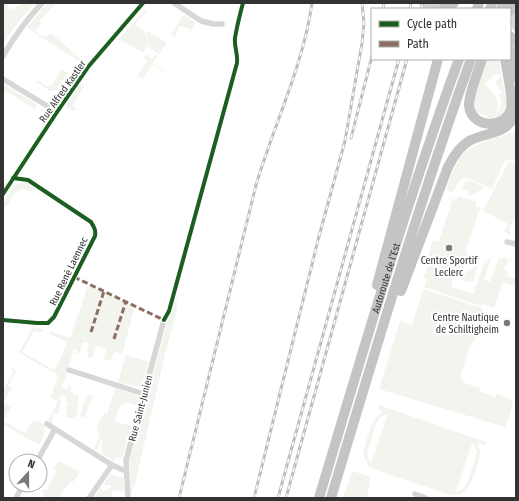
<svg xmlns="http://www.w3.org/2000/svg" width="519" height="501" viewBox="0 0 519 501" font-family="'Fira Sans Condensed',sans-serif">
<rect width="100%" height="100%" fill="#fff"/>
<path fill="#f1f5ed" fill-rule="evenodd" d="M 5,3 L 7,3 L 10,10 L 23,3 L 34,3 L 17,24 L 3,44 L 3,5 Z
M 47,3 L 56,3 L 39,21 L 42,23 L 35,31 L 41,36 L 43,35 L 46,38 L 51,33 L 84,62 L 83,64 L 27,28 Z
M 145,10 L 146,12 L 135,24 L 145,31 L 150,48 L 147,46 L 143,53 L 119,39 Z
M 184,15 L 196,23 L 189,33 L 190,29 L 178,26 L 176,37 L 171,34 Z
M 147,31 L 167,43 L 159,54 L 151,49 L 146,32 Z
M 156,54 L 158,56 L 153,63 L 165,71 L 164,72 L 152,64 L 143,79 L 137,76 L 147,61 L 143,58 L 146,55 L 152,59 Z
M 487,59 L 499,59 L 506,101 C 504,115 502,117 488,120 L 486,116 L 475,112 L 473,97 ZM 496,74 L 502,76 L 495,82 L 502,93 L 499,95 C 504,102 500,111 494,116 C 504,101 493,94 484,83 Z
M 62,69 L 68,73 L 56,90 L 50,91 L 36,82 L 37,80 L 48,87 L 50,85 L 51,86 Z
M 3,84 L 37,105 L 34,109 L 6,91 L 3,95 Z
M 80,84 L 84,86 L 72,106 L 77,109 L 73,111 L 66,106 Z
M 513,132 L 516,133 L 516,160 L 510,159 L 504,162 L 492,189 L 467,178 C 459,177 456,186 453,192 L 446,190 C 450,179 454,165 462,156 C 472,143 497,138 513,132 Z
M 509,161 L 516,165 L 516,214 L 510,228 L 510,235 L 504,231 L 508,224 L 483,211 Z
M 466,180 L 471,181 L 485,188 L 470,196 L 469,195 L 468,191 L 462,188 Z
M 27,182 L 35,189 L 31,191 C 15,186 14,195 6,207 L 3,207 L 3,204 L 14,185 Z
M 458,196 L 477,202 L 475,207 L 478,208 L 480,207 L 481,209 L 479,211 L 466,249 L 468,254 C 466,258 463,267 463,272 L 459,274 L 455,273 L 451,287 L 474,294 L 475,290 L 474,287 L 476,286 L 484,263 L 491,257 L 484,280 L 490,282 L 499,258 L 503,259 L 504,257 L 512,260 L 512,261 L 508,260 L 504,270 L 508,272 L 507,276 L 516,279 L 516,286 L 503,282 L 494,308 L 483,304 L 484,301 L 484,300 L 481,306 L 424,287 L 427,279 L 423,279 L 423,277 L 424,276 L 428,265 L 426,260 C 429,256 431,248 432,242 L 435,240 L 439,241 L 452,201 L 451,200 L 453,198 L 456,201 Z
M 479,264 L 475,272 L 474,281 L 467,282 L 464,281 L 460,276 Z
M 88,286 L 135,306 L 122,354 L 114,352 L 111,361 L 104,359 L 107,349 L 96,346 L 92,358 L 87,356 L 89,352 L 87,352 L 89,343 L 83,342 L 79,354 L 76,353 L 77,350 L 74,349 L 62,388 L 68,390 L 69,385 L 71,386 L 70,391 L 74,392 L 73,395 L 75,396 L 75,394 L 79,396 L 77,404 L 79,405 L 77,412 L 78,413 C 74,418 73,419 66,417 L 68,402 L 65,401 L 66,396 L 61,395 L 59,399 L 61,400 L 59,414 L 54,413 L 52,420 L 53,420 L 53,424 L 47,421 L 48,420 L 58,402 L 51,397 L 58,375 L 19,353 L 33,326 L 44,330 L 42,332 L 34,331 L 22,352 L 54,370 L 63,353 L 67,342 L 49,334 L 50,331 L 70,338 Z
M 423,289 L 482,308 L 484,320 L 481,331 L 470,346 L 461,374 L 462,381 L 467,384 L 480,388 L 479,391 L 496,397 L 497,394 L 513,400 L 510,414 L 505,427 L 379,389 L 400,321 L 412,325 Z
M 176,292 L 177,311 L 166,350 L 135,484 L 131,493 L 129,458 Z
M 126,355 L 149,362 L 142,386 L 139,387 L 118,382 Z
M 11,367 L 17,370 L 8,386 L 12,388 L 3,403 L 11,407 L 3,421 L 25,433 L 33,421 L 38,421 L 45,425 L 44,436 L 39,445 L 3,424 L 3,390 L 14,371 L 10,368 Z
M 115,388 L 136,395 L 139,400 L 137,405 L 125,402 L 124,405 L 120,404 L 115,421 L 116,423 L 117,422 L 131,426 L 122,458 L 120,459 L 116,457 L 114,461 L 101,453 L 102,440 L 100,440 L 99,446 L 96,451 L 93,449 L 99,438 L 100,433 L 96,430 L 98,427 L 97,427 L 101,417 L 102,418 L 104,413 L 107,414 Z
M 88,395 L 93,396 L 84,418 L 80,416 L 85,399 L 87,399 Z
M 379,405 L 486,442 L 485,445 L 477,443 C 478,445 479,448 480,452 C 480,459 471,486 466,491 C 461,495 456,496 451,495 L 370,468 C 366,460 363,459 364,449 C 368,437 371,417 384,411 L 378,409 ZM 388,414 L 371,463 L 368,459 L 367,453 L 376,424 L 380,417 ZM 472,443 L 475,445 L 477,452 L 468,481 L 463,489 L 456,492 Z
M 60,461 L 80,472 L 73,482 L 71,481 L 60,496 L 62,497 L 61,498 L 46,498 L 43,496 L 44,493 L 42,492 L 44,489 L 46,490 L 57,471 L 54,469 L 57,463 L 58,463 Z
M 352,471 L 371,477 L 367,498 L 343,498 Z
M 111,474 L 123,478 L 124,492 L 113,490 L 112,491 L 112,498 L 94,498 L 101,488 L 103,491 L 105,490 L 106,491 L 111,486 L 109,484 L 107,486 L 104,484 Z"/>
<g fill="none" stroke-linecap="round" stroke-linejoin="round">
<path stroke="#d7d7d7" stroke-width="5.5" d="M 174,3 L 201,21 L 213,24 L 222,24
M 516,13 C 514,18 512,24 516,29
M 3,56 C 14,37 27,19 42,3
M 3,79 L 57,112
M 3,194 L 57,112 L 88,67 L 143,3
M 507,242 L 516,244
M 3,320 L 37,323 L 48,323 L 54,317 L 95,236 C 96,230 94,227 91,222 L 28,180 L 13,178
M 69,370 L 144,394
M 47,424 L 112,465 L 123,470 L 126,470
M 37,461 L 55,429
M 415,494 L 426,498
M 16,498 L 23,485
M 89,498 L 112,465
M 128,498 L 126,460 L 164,320"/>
<path stroke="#d0d0d0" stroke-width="8" d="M 423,3 L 434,9
M 436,3 L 447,9
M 510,46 L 516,49"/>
<g stroke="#c4c4c4" stroke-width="10">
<path d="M 444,7 L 451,5 L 454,3"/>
<path d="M 477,9 L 479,3"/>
<path d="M 490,9 L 492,3"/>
<path d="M 501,9 L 503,3"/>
<path d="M 510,11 L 513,3"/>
<path d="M 510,36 L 516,41"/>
<path d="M 510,51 L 513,62 L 514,77"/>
<path d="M 482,59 C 479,69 468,96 469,106 C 472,129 506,130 511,108 C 513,97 507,71 505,59"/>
<path d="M 377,285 L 438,59"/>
<path d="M 401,291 L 448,167 C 453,157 459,147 469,141 C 488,131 506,136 516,113"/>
<path id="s1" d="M 319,498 C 363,351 406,203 459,59"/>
<path d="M 331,498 C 375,351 419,203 471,59"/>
</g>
<defs>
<path id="rail" d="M 383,9 L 384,3
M 410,9 L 411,3
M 421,9 L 423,3
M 351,138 L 372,56
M 179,498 L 256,185 C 274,124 303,67 312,3
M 254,498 L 318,240 L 345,141 L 362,43 L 364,23 L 362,3
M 278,498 L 399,59
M 286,498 L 407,59"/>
</defs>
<use href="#rail" stroke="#bebebe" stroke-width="3"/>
<use href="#rail" stroke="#fff" stroke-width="1.5" stroke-dasharray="4.5" stroke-linecap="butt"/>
<path stroke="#8d6e63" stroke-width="3" stroke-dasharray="6 3" stroke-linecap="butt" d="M 74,277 L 164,320
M 91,332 L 104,291
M 114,339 L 126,301"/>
<defs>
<path id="cycleway" d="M 3,194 L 57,112 L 88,67 L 143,3
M 3,320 L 37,323 L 48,323 L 54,317 L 95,236 C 96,230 94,227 91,222 L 28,180 L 13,178
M 164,320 L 169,311 L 237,63 C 238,53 234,47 235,38 C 237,26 240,14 243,3"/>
</defs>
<use href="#cycleway" stroke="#fff" stroke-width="6"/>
<use href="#cycleway" stroke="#1b5e20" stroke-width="4"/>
</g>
<g fill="#7a7a7a" stroke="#fff" stroke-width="1.5">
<circle cx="449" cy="248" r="4"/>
<circle cx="507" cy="323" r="4"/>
</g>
<g text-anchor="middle" stroke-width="4" stroke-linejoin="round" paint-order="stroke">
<g font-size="10" fill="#333" stroke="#fff">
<text transform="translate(62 91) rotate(-55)" y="4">Rue Alfred Kastler</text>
<text transform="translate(68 271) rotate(-64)" y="4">Rue René Laennec</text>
<text dy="4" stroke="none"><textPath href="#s1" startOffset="230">Autoroute de l’Est</textPath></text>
<text transform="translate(140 408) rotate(-75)" y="4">Rue Saint-Junien</text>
</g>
<g font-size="10" fill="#333" stroke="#fff">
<text x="449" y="264">Centre Sportif<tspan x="449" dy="12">Leclerc</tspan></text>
<text x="499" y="321" text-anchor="end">Centre Nautique<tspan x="499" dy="12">de Schiltigheim</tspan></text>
</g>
</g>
<rect width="519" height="501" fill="none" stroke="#333333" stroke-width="8"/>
<rect x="371" y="8" width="140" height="52" fill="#ffffff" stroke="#adadad"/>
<rect x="379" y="21" width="20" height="6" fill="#1b5e20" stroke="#adadad"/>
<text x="407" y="28" font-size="12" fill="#333333">Cycle path</text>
<rect x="379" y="41" width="20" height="6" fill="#8d6e63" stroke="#adadad"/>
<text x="407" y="48" font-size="12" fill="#333333">Path</text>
<g transform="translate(28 473) rotate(21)"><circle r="19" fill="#ffffff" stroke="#adadad"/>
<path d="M0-3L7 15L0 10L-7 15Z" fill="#7a7a7a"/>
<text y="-6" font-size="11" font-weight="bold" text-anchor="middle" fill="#333333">N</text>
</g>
</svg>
